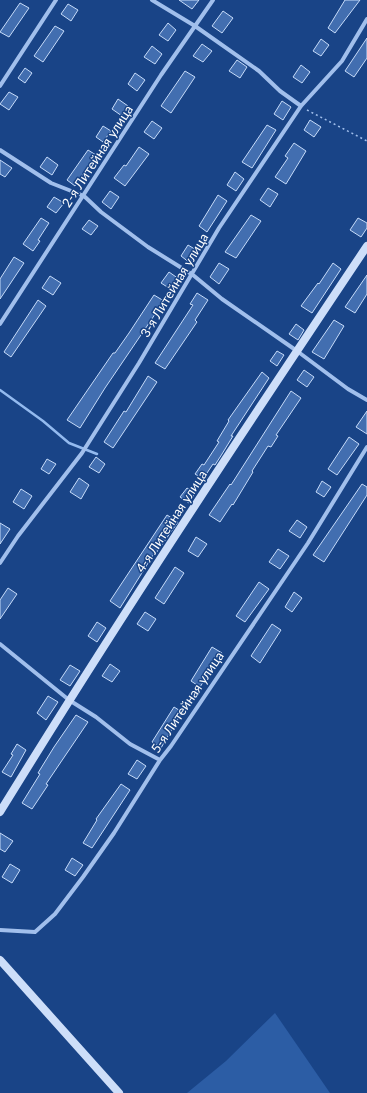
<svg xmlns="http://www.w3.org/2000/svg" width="367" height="1093" viewBox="0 0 367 1093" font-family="Lato,sans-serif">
<rect width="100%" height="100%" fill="#194487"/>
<path fill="#2c5da5" d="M 275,1013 L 330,1093 L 187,1093 L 226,1061 Z"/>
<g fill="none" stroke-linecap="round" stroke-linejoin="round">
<path stroke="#93baef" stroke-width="2.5" d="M 0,390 L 43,421 L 69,443 L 97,454"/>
</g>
<path fill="#426eb0" stroke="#c6dbf9" d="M 179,0 L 199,0 L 192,9 Z
M 345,0 L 360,0 L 335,33 L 328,28 Z
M 20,3 L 29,8 L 9,37 L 0,32 Z
M 68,4 L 78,10 L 71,21 L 61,14 Z
M 223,11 L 233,18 L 222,33 L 212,26 Z
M 168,23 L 176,30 L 168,41 L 159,35 Z
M 55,26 L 64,31 L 43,62 L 34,56 Z
M 367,38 L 367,58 L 354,77 L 345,71 Z
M 321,39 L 329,45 L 321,56 L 313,51 Z
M 202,44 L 212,51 L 203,62 L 193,56 Z
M 152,46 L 162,54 L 155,64 L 144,57 Z
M 237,60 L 247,67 L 240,78 L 229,71 Z
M 301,65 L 310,72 L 302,83 L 293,77 Z
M 25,68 L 32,73 L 25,83 L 18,78 Z
M 185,71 L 195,77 L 171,113 L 161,106 Z
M 135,73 L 145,80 L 137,91 L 128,84 Z
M 9,92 L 18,97 L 9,110 L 0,104 Z
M 118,99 L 128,106 L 122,116 L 112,109 Z
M 282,101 L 291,107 L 283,120 L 274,114 Z
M 310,120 L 321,127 L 314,137 L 304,130 Z
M 152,121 L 162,128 L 154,139 L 144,132 Z
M 267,125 L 276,130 L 252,168 L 242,162 Z
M 103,126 L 111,131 L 103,142 L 96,137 Z
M 294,143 L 306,151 L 286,184 L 275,177 L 288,158 L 285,156 Z
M 139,147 L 149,154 L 125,186 L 114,178 L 124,165 L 126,166 Z
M 88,150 L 96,155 L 75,186 L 67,180 Z
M 47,157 L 58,165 L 52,175 L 40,167 Z
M 0,160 L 12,168 L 5,177 L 0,174 Z
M 235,172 L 244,179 L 236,191 L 227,185 Z
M 268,188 L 278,194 L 270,207 L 260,200 Z
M 110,191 L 119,197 L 111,209 L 102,202 Z
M 218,195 L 227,201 L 207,232 L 199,226 Z
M 54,197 L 64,203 L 56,213 L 47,207 Z
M 251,215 L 261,221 L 236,258 L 225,252 Z
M 41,218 L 49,223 L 38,240 L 40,241 L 33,251 L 23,244 Z
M 358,218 L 367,223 L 367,228 L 361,237 L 350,230 Z
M 89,220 L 98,226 L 91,235 L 82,229 Z
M 188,245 L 198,251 L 190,263 L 181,256 Z
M 14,257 L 24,263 L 0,299 L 0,279 Z
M 219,263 L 229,269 L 219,284 L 210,277 Z
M 333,263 L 341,269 L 312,313 L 301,306 L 318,283 L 319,284 Z
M 169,272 L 179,279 L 172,290 L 161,283 Z
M 367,275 L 367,294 L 355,313 L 345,307 Z
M 50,276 L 61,283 L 53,295 L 42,288 Z
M 197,293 L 208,300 L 195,320 L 197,322 L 165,369 L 155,363 L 193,305 L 190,304 Z
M 154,295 L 164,301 L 105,388 L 80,428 L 67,420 L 113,353 L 115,353 L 129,333 Z
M 38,300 L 46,306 L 11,357 L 4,352 Z
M 334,320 L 344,326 L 324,359 L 312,352 Z
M 296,324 L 304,330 L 298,340 L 289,334 Z
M 277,351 L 284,355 L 277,366 L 270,361 Z
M 304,370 L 314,377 L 307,387 L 297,380 Z
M 262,372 L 269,378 L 231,436 L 233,436 L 222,454 L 215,465 L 213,464 L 203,479 L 195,474 L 202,464 L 204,465 L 219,442 L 217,441 L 229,421 L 228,420 Z
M 148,376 L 157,382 L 113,448 L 104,442 L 124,411 L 126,412 Z
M 291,391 L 301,398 L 276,435 L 278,436 L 271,447 L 268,446 L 252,471 L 253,472 L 233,505 L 232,504 L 220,522 L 209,515 L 230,484 L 231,485 Z
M 367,411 L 367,434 L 356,427 Z
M 349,437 L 359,444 L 337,475 L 328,469 Z
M 96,457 L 105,464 L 99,473 L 89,467 Z
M 47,459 L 56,464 L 49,474 L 41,469 Z
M 79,478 L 89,485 L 81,499 L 70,492 Z
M 322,481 L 331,487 L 324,497 L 316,492 Z
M 362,484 L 367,487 L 367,495 L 324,562 L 313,555 Z
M 187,488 L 195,493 L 189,503 L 180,497 Z
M 21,489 L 32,496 L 24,509 L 13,502 Z
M 167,515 L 178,522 L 156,553 L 155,552 L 120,608 L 110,601 Z
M 297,520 L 307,527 L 300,538 L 289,531 Z
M 0,523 L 10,529 L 0,544 Z
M 196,537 L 207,544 L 198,557 L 188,551 Z
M 278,549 L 289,556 L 280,569 L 269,562 Z
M 175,567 L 184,573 L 164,604 L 155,598 Z
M 259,582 L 269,589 L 245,622 L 236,616 Z
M 8,588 L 17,594 L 0,619 L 0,600 Z
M 294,592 L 302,598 L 292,612 L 285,607 Z
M 145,612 L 156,619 L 148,631 L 137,624 Z
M 97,622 L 106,628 L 97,642 L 88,636 Z
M 272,624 L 281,630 L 260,663 L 251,656 Z
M 212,647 L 222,653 L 200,687 L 191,681 Z
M 110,664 L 120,671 L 112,682 L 102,676 Z
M 70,665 L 80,671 L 70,686 L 60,680 Z
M 48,696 L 58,702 L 46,720 L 37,713 Z
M 174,707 L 182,712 L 161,748 L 152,742 Z
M 76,715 L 88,722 L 46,784 L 48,785 L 32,809 L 22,803 L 40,774 L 38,773 L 54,747 Z
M 17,744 L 26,750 L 11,777 L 2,772 L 13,755 L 11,754 Z
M 137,760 L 146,766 L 137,779 L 128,774 Z
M 121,784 L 130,790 L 92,848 L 83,843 L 97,820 L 96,819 Z
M 0,833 L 13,841 L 5,852 L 0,849 Z
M 72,858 L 83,865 L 75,876 L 65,870 Z
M 10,864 L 20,870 L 12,883 L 2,877 Z"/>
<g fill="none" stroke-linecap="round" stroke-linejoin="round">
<path stroke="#a1bfec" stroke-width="1.5" stroke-dasharray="2 3" stroke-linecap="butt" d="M 307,110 L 367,141"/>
<path stroke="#a1bfec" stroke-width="4" d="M 152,0 L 195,26 L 259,71 L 280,91 L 301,106
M 0,86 L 56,0
M 0,150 L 51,183 L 84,196 L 101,212 L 148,247 L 193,275 L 222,299 L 297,351 L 348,389 L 367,400
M 0,324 L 161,75 L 213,0
M 0,563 L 18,536 L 82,453 L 139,363 L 219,228 L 301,106 L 342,61 L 367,19
M 0,644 L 69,700 L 96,717 L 130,744 L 160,760
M 0,930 L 35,932 L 55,914 L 83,877 L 114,833 L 160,760 L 171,746 L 308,543 L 367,447"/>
<path stroke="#cddef9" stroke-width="8" d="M 0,812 C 118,620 242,433 367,246
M 0,960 L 119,1093"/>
</g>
<g text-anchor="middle" stroke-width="3" stroke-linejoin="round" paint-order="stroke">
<g font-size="13" fill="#fff" stroke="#194487">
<text transform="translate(97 156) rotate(-57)" y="5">2-я Литейная улица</text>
<text transform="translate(174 285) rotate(-59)" y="5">3-я Литейная улица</text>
<text transform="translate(171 521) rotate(-57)" y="5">4-я Литейная улица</text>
<text transform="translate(187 702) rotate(-56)" y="5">5-я Литейная улица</text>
</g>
</g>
</svg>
